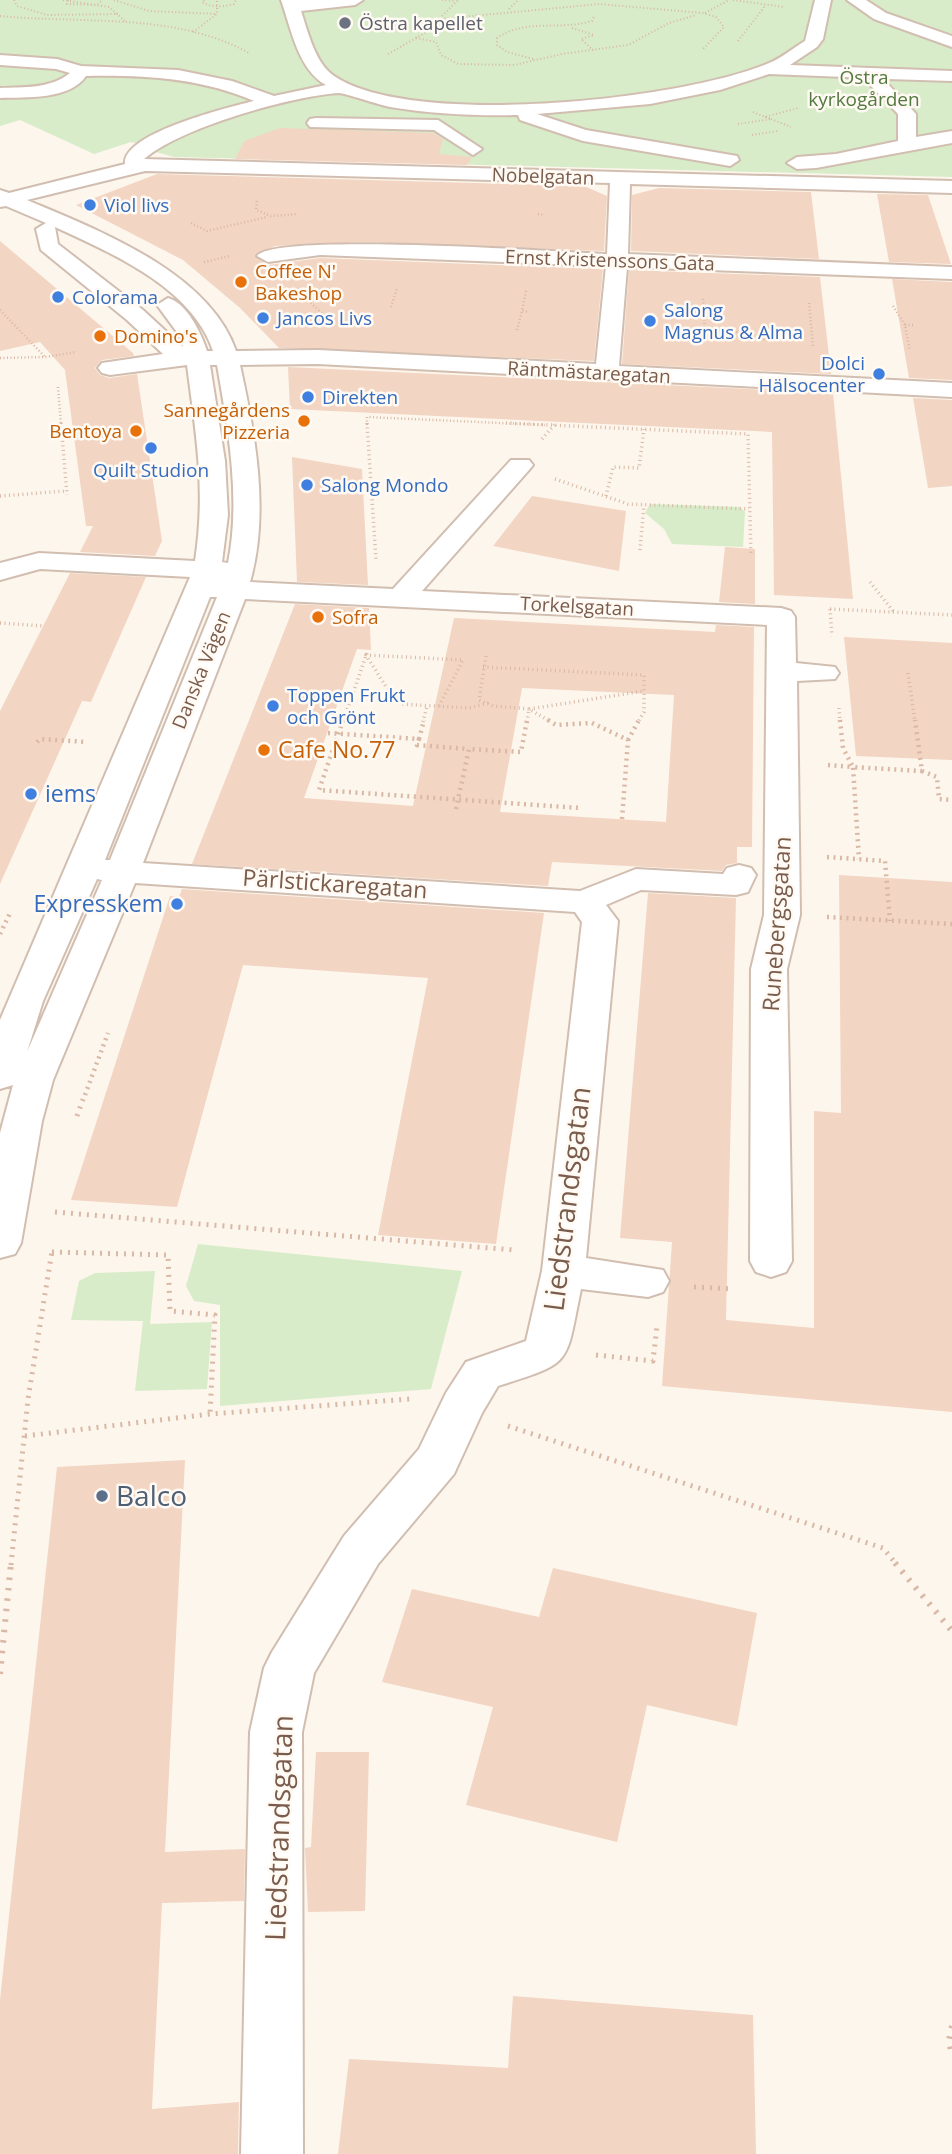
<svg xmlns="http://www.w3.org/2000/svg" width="952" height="2154" viewBox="0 0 952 2154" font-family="'Open Sans',sans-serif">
<rect width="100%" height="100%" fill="#fdf6ec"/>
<path fill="#d8ecc9" d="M 0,0 L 952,0 L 952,177 L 174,157 L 156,152 L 160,147 L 131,142 L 94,154 L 20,120 L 0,126 Z
M 650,504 L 740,507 L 745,512 L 743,547 L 672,544 L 664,529 L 645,513 Z
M 198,1244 L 462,1271 L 431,1389 L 220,1406 L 220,1305 L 194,1301 L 186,1286 Z
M 155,1271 L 150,1324 L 212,1322 L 207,1389 L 135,1391 L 143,1321 L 71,1320 L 79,1281 L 95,1273 Z"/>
<path fill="#f3d5c3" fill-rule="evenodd" d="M 280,128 L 433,133 L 443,139 L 439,154 L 472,157 L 467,165 L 235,159 L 244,141 Z
M 157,174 L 584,186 L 607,196 L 604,251 L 363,242 L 275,246 L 255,255 L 268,265 L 320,258 L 603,269 L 594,361 L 279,348 L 240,308 L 183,260 L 76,205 Z
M 659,188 L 811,192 L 819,259 L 631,251 L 632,195 Z
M 877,194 L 928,195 L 951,264 L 889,262 Z
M 0,241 L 133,353 L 134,356 L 102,360 L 95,368 L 100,375 L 109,378 L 137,374 L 162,541 L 155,556 L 80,552 L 93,526 L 86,526 L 65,370 L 40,342 L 0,351 Z
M 629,270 L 820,277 L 831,374 L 622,364 Z
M 892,279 L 952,282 L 952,380 L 909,378 Z
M 288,367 L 833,393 L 853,599 L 774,595 L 772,432 L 290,409 Z
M 913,398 L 952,400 L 952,486 L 928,488 Z
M 292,457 L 362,469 L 368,585 L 297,582 Z
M 532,496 L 626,511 L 619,571 L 493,546 Z
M 725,547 L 755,549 L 755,604 L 719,602 Z
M 70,573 L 146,577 L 91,702 L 82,701 L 0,884 L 0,711 Z
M 295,604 L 369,608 L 371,650 L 357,649 L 304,798 L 413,806 L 454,618 L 715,632 L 716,625 L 754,627 L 752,847 L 737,847 L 737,863 L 726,865 L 722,871 L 552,862 L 548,886 L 192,864 ZM 522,688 L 674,695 L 666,822 L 500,812 Z
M 844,637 L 952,643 L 952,760 L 856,756 Z
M 839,875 L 952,882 L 952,1412 L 662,1386 L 672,1242 L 620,1238 L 648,893 L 736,898 L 726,1320 L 814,1328 L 814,1111 L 841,1113 Z
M 182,889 L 544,913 L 496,1244 L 378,1235 L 428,978 L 243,965 L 177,1207 L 71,1200 L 170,896 L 179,897 Z
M 185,1460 L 165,1852 L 245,1849 L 244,1901 L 162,1903 L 152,2109 L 239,2102 L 238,2154 L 0,2154 L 0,2000 L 57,1467 Z
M 553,1568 L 757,1613 L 737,1726 L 647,1705 L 617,1842 L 466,1805 L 493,1707 L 382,1682 L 412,1589 L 539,1617 Z
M 316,1752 L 369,1752 L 365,1911 L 308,1912 L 305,1848 L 311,1847 Z
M 513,1996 L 753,2015 L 756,2154 L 338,2154 L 349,2059 L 508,2068 Z"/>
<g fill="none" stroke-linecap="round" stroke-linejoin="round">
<defs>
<path id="minor" d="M 281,0 L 363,0 L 355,5 L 301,11 C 308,32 315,63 334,76 C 412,129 684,100 769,63 C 782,58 793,48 805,41 L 815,0 L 831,0 L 823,39 L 817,47 L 790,65 L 952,71 L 952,81 L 887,79 L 886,82 L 916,114 L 916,137 L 952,131 L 952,143 L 816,168 L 797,169 L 787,163 L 797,157 L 836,154 L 898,141 L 898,114 L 871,86 L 870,78 L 769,74 L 720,90 L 650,104 L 537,114 L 586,130 L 737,156 L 739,160 L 730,166 L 583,141 L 520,120 L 518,115 C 475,116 432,114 390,107 C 380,105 344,93 339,93 C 291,96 179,128 144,159 L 952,181 L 952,193 L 630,184 L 628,254 L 952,267 L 952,279 L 627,267 L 619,366 L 952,383 L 952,397 L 318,364 L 240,365 C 255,433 270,513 250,582 L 393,589 L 511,460 L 529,460 L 533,465 L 529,470 L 422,591 L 781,608 L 791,611 L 795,617 L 796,663 L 835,667 L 839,673 L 835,679 L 797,681 L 800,915 L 787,969 L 792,1261 L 786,1272 L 771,1277 L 756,1272 L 750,1261 L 751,969 L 764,915 L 767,625 L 245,599 L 143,863 L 580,891 L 636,869 L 723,874 L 727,868 L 739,865 L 751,868 L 756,875 L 748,892 L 736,895 L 641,890 L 606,905 L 618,921 L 586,1258 L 663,1270 L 669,1281 L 663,1292 L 648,1297 L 581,1289 C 565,1366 574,1362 498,1386 L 482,1413 L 454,1474 L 378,1564 L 314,1673 L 302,1732 L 303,2154 L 241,2154 L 250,1732 L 264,1668 L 272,1652 L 344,1536 L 419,1449 L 446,1393 L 466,1362 L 526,1341 L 542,1271 L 582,922 L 575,912 L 135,883 L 53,1080 L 42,1121 L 21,1243 L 15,1254 L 0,1258 L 0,1133 L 13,1085 L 0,1089 L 0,1020 L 190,577 L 40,569 L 0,580 L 0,563 L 39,553 L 195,561 C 206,490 196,435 187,365 L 110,375 L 102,373 L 98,368 L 102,363 L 163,354 L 127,320 L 41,250 L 36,229 L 46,223 L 6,206 L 0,207 L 0,190 L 9,193 L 125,164 C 122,133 230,107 254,101 C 201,78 144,75 86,76 C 70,100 26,97 0,98 L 0,88 C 24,87 50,89 70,73 L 56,69 L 0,65 L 0,55 L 57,59 L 81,66 L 178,70 L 232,81 L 274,96 L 326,85 C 298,70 291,28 281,0 ZM 145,171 L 610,183 L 607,254 C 562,252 274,232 257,256 L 268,262 L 320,255 L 606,266 L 596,364 L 318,350 L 236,351 C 209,272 98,230 27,200 ZM 55,227 C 111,253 192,287 213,351 L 207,351 C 201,333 187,303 168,298 L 157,305 L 179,335 L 183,347 L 143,310 L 58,244 ZM 210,365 L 217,365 C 228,428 241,499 228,563 L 222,562 L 228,515 L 225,461 ZM 210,597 L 217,597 L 110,860 L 105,860 ZM 97,879 L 102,880 L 27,1052 L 43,1001 Z
M 847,0 L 866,0 L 886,13 L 952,36 L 952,47 L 874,19 Z
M 316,118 L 438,120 L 482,149 L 473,155 L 434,130 L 310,127 L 307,123 L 310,119 Z"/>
</defs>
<use href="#minor" stroke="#d1beb0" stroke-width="4"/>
<path stroke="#d9b8a5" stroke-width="2" stroke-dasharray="1 2.5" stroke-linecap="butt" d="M 14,0 L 17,6 L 47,15 L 118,14
M 63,0 L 109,7 L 126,22
M 68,0 L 67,4 L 97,5 L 102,0
M 114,0 L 149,11 L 217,14
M 204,0 L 202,2 C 212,8 223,7 234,4 L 236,0
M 442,0 L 456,1
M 733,0 L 784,7
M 509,9 L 518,0
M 705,13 L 729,0
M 0,16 C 82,24 175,12 249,53
M 441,19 L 599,4 L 703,13 L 716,17 L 724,27 L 703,49
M 572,28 L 594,35 L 581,39 L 593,50
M 193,32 L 217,14 L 217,0
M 416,38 L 436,42 L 441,55 L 458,64 L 514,65 L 562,54 L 628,45 L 669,23 L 696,15
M 738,41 L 765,6
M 388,54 L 425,33 L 458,0
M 533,59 L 507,52 L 497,45 L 497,38 C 526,18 560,31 592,21 L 594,16
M 753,112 L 765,117 L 798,108
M 771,119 L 791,127
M 738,124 L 771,119 L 765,117
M 752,135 L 778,131"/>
<path stroke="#d9b8a5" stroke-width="2.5" stroke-dasharray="1 2.5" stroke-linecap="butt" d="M 257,201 L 256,210 L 271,216 L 297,214
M 538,214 L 545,215
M 191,223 L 207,231 L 267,217
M 204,262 L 230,256
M 298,291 L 330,321
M 526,291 L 522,311 L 529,312
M 809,303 L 813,346
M 893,306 L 905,325 L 910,351
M 391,307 L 397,288
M 0,310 L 45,357
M 699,316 L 704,316 L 703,299
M 704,316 L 705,330 L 734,331 L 769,341
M 905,325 L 913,325
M 517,330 L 522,311
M 0,358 L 45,357 L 76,352
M 58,387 L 61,425
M 367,425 L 367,417 L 545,425"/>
<path stroke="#d9b8a5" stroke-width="3.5" stroke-dasharray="1 3.5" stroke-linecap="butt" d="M 61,423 L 67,495
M 367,423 L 376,560
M 506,423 L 748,434 L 751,556
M 542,439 L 555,424
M 555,479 L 628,504 L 749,509
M 0,496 L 66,491
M 606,496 L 613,467 L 639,468 L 644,429
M 640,550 L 644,505
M 870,582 L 893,611
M 830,609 L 832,636
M 830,609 L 952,615
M 0,623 L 43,626
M 486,656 L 479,700 L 494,706 L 529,709 L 551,722
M 483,667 L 644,675 L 644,712 L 638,722
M 908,673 L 915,722
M 439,706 L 463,660 L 366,655 L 395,701 L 401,704 L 469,708 L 488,703
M 839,708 L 840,722
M 343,722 L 368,650
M 423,722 L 427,706
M 527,722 L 529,709 L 644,691"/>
<path stroke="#d9b8a5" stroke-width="4.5" stroke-dasharray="2 4.5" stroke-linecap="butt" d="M 343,720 L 319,790 L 580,808
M 548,720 L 556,725 L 592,723 L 628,740 L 622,819
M 840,720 L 843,748 L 853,767 L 922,771 L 915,720
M 328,733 L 419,739 L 417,745 L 469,749
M 419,739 L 424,720
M 628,740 L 639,720
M 37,742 L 40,739 L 87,742
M 828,765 L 853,767 L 859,859
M 922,771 L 937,777 L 939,799 L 952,800
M 456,809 L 469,749 L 521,752 L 527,720
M 827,857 L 885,861 L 890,921
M 827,917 L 952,924
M 0,934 L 11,911
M 85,1095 L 108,1033"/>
<path stroke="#d9b8a5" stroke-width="5" stroke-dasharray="2 6" stroke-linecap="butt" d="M 77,1116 L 85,1094
M 55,1212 L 514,1250
M 52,1252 L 168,1255 L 170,1311 L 215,1315 L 210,1414
M 694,1287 L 734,1289
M 596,1355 L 653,1361 L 657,1326
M 508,1426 L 883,1548 L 897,1565
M 25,1436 L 210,1414 L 410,1399
M 11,1565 L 28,1399 L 52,1251"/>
<path stroke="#d9b8a5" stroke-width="6" stroke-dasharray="2.5 8" stroke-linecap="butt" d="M 895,1563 L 952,1631
M 0,1674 L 11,1563
M 952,2026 L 949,2040 L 952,2056"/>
<use href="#minor" fill="#fff" fill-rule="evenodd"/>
</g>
<circle fill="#6b7280" stroke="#fffaf3" stroke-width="2.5" cx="345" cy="23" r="7"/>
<g fill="#3f7fe0" stroke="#fffaf3" stroke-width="2.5">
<circle cx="90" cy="205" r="7"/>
<circle cx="58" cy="297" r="7"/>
<circle cx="263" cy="318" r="7"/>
<circle cx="650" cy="321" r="7"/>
<circle cx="879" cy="374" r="7"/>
<circle cx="308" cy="397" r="7"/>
<circle cx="151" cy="448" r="7"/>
<circle cx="307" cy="485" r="7"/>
<circle cx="273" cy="706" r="7"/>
<circle cx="31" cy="794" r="7"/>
<circle cx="177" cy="904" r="7"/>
</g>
<g fill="#e8710a" stroke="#fffaf3" stroke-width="2.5">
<circle cx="241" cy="282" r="7"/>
<circle cx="100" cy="336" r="7"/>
<circle cx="304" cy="421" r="7"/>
<circle cx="136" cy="431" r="7"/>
<circle cx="318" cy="617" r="7"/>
<circle cx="264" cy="750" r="7"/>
</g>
<circle fill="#5c6f8a" stroke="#fffaf3" stroke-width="2.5" cx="102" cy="1496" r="7"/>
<g text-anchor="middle" stroke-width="5" stroke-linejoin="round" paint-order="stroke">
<g font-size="19" fill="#5b616d" stroke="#fffaf3" text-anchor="start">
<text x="359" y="30">Östra kapellet</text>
</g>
<g font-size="19" fill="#537a41" stroke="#fffaf3">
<text x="864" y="84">Östra<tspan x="864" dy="22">kyrkogården</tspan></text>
</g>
<g font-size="19" fill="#7a5c4d" stroke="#fffaf3">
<text transform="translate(543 176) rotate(2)" y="7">Nobelgatan</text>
<text transform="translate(610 260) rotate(2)" y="7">Ernst Kristenssons Gata</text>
<text transform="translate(589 372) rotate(3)" y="7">Räntmästaregatan</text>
<text transform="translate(577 606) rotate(3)" y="7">Torkelsgatan</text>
<text transform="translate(201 670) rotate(-68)" y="7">Danska Vägen</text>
</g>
<g font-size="19" fill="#366cbe" stroke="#fffaf3" text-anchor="start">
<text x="104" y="212">Viol livs</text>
<text x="72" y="304">Colorama</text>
<text x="664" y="317">Salong<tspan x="664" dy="22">Magnus &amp; Alma</tspan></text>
<text x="277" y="325">Jancos Livs</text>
<text x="865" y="370" text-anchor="end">Dolci<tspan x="865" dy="22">Hälsocenter</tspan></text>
<text x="322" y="404">Direkten</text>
<text x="151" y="477" text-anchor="middle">Quilt Studion</text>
<text x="321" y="492">Salong Mondo</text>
<text x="287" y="702">Toppen Frukt<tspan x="287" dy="22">och Grönt</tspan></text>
</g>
<g font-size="19" fill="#c56008" stroke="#fffaf3" text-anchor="start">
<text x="255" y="278">Coffee N'<tspan x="255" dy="22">Bakeshop</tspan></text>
<text x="114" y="343">Domino's</text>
<text x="290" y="417" text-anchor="end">Sannegårdens<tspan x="290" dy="22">Pizzeria</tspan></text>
<text x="122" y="438" text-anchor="end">Bentoya</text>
<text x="332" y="624">Sofra</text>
</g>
<g font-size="23" fill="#c56008" stroke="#fffaf3" text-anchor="start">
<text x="278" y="758">Cafe No.77</text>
</g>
<g font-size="23" fill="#366cbe" stroke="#fffaf3" text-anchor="start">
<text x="45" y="802">iems</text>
<text x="163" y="912" text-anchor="end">Expresskem</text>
</g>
<g font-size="23" fill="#7a5c4d" stroke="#fffaf3">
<text transform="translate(335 884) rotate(4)" y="8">Pärlstickaregatan</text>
<text transform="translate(777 924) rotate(-86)" y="8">Runebergsgatan</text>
</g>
<g font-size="28" fill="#7a5c4d" stroke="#fffaf3">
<text transform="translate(567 1199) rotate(-83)" y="10">Liedstrandsgatan</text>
<text transform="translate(279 1828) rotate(-88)" y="10">Liedstrandsgatan</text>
</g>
<g font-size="28" fill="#4e5e75" stroke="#fffaf3" text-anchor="start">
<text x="116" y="1506">Balco</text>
</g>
</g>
</svg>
